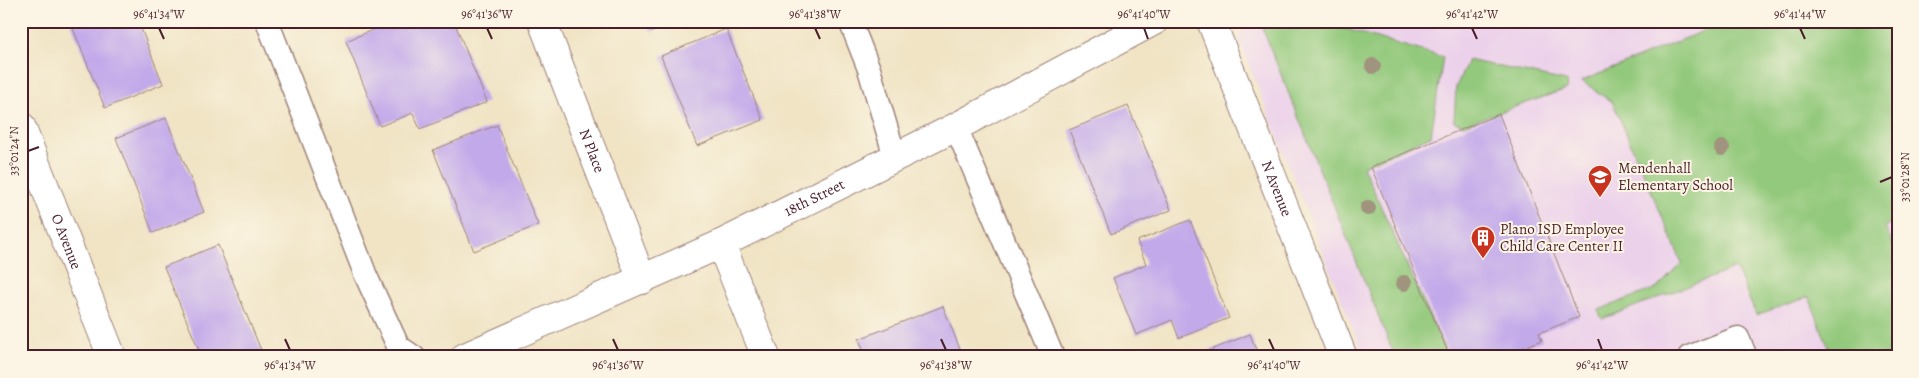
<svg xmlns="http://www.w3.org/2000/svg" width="1919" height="378" viewBox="0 0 1919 378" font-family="Alegreya,serif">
<rect width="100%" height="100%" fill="#fcf5e5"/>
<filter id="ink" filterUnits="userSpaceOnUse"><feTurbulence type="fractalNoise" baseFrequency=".02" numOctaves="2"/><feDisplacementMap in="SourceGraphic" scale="10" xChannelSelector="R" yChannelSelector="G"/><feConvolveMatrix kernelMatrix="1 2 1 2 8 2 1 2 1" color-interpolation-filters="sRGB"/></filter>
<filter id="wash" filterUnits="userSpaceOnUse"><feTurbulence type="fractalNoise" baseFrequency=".0096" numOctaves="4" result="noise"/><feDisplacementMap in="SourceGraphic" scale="20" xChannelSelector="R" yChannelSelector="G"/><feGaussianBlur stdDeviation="1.12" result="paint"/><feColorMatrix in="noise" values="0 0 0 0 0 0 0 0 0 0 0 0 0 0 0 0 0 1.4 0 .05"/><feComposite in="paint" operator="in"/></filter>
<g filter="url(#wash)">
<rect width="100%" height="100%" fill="#f0e4c5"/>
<path fill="#ecd1eb" d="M 1247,21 L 1898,21 L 1898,357 L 1364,357 L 1239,39 Z"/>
<path fill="#93c97c" stroke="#6e7454" d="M 1268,21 L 1319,21 L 1443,57 L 1431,136 L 1363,166 L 1448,357 L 1395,357 L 1263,30 Z
M 1727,21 L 1898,21 L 1898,221 L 1885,226 L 1898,258 L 1898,354 L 1878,357 L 1832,357 L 1809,297 L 1756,315 L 1736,268 L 1602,319 L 1598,310 L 1657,288 L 1682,263 L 1613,103 L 1582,81 Z
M 1468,60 L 1566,81 L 1567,89 L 1463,125 L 1454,121 L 1456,87 Z"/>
<g id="blocks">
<path fill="#c2a9ea" d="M 70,21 L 138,21 L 163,84 L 105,108 Z
M 394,21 L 454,21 L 487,102 L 420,129 L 413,113 L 380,126 L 346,41 Z
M 647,21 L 678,21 L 651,32 Z
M 726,29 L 763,120 L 697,146 L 661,56 Z
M 1128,106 L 1171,210 L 1111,234 L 1069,130 Z
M 1499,114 L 1579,317 L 1539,333 L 1542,340 L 1522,348 L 1525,354 L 1518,357 L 1450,357 L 1371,167 Z
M 166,118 L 204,212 L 153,233 L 116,138 Z
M 497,125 L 538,225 L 474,251 L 433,150 Z
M 1190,220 L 1229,318 L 1179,338 L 1172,320 L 1136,335 L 1113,278 L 1146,264 L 1137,241 Z
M 218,245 L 263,355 L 258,357 L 202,357 L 164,267 Z
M 943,306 L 963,357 L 866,357 L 859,339 Z
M 1250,334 L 1259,357 L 1194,357 Z"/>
</g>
</g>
<g filter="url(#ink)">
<use href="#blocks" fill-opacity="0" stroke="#9d8278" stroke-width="1"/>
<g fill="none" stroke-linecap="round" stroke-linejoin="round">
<defs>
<path id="lane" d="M 267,21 L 366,276 L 398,346 L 414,357
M 850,21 L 869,69 L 895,157
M 956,127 L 1053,357
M 1689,357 L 1738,338 L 1746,357"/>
<g id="street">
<path id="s1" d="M 542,21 L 642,280"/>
<path id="s2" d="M 1211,21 L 1343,357"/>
<path id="s3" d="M 21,126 L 112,357"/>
<path d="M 721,244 L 766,357"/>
</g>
<g id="secondary">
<path id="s4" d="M 465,357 L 721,244 L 956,127 L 1154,21"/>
</g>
</defs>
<use href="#lane" stroke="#9d8278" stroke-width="25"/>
<use href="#street" stroke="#9d8278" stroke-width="30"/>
<use href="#secondary" stroke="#9d8278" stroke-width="30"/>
<use href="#lane" stroke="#fff" stroke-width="22"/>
<use href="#street" stroke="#fff" stroke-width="28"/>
<use href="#secondary" stroke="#fff" stroke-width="28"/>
</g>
<g fill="#a1947e">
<circle cx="1373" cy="66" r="8"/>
<circle cx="1722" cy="148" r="8"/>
<circle cx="1368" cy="208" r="8"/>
<circle cx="1404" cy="283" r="8"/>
</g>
</g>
<path fill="none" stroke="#4a1f2b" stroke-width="2" d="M 159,28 L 164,39M 487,28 L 492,39M 815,28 L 820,39M 1144,28 L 1148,39M 1472,28 L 1477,39M 1800,28 L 1805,39M 28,151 L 39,147M 1880,182 L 1892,177M 285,339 L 290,350M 613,339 L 618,350M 941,339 L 946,350M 1269,339 L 1274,350M 1598,339 L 1602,350"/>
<defs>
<symbol id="school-pin" viewBox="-11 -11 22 30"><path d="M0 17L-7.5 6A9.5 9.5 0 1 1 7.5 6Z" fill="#c8321e" stroke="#fcf5e5"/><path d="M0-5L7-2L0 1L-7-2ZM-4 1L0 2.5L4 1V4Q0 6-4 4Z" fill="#fff"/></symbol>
<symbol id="building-pin" viewBox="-11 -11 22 30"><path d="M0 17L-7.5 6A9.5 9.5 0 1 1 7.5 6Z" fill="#c8321e" stroke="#fcf5e5"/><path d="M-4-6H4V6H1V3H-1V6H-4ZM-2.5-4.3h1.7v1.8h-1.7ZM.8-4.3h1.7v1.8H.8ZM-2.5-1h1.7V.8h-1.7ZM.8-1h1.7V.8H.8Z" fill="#fff"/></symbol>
</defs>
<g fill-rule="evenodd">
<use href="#school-pin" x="1586" y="163" width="28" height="38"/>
<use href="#building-pin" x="1469" y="224" width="28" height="38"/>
</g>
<g text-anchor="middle" stroke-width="4" stroke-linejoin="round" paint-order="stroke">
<g font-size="15" fill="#4a1f2b" stroke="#fcf5e5">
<text dy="5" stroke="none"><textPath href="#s1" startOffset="139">N Place</textPath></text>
<text dy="5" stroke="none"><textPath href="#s2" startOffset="180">N Avenue</textPath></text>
<text dy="5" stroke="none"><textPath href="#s4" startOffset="384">18th Street</textPath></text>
<text dy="5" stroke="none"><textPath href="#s3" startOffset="124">O Avenue</textPath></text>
</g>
<g font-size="15" fill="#4a1f2b" stroke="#fcf5e5" text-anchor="start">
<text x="1618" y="173">Mendenhall<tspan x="1618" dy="17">Elementary School</tspan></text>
<text x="1500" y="234">Plano ISD Employee<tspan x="1500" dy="17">Child Care Center II</tspan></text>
</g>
</g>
<rect width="1919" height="378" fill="none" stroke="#fcf5e5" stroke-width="55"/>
<rect x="28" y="28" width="1864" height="322" fill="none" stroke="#4a1f2b" stroke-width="2"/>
<g font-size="12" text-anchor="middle" fill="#4a1f2b">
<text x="159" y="18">96°41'34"W</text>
<text x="487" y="18">96°41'36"W</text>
<text x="815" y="18">96°41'38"W</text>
<text x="1144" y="18">96°41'40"W</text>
<text x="1472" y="18">96°41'42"W</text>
<text x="1800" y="18">96°41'44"W</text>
<text transform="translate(14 151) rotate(-90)" y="4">33°01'24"N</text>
<text transform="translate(1905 177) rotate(-90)" y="4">33°01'28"N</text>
<text x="290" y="369">96°41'34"W</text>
<text x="618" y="369">96°41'36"W</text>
<text x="946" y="369">96°41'38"W</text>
<text x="1274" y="369">96°41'40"W</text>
<text x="1602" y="369">96°41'42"W</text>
</g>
</svg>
